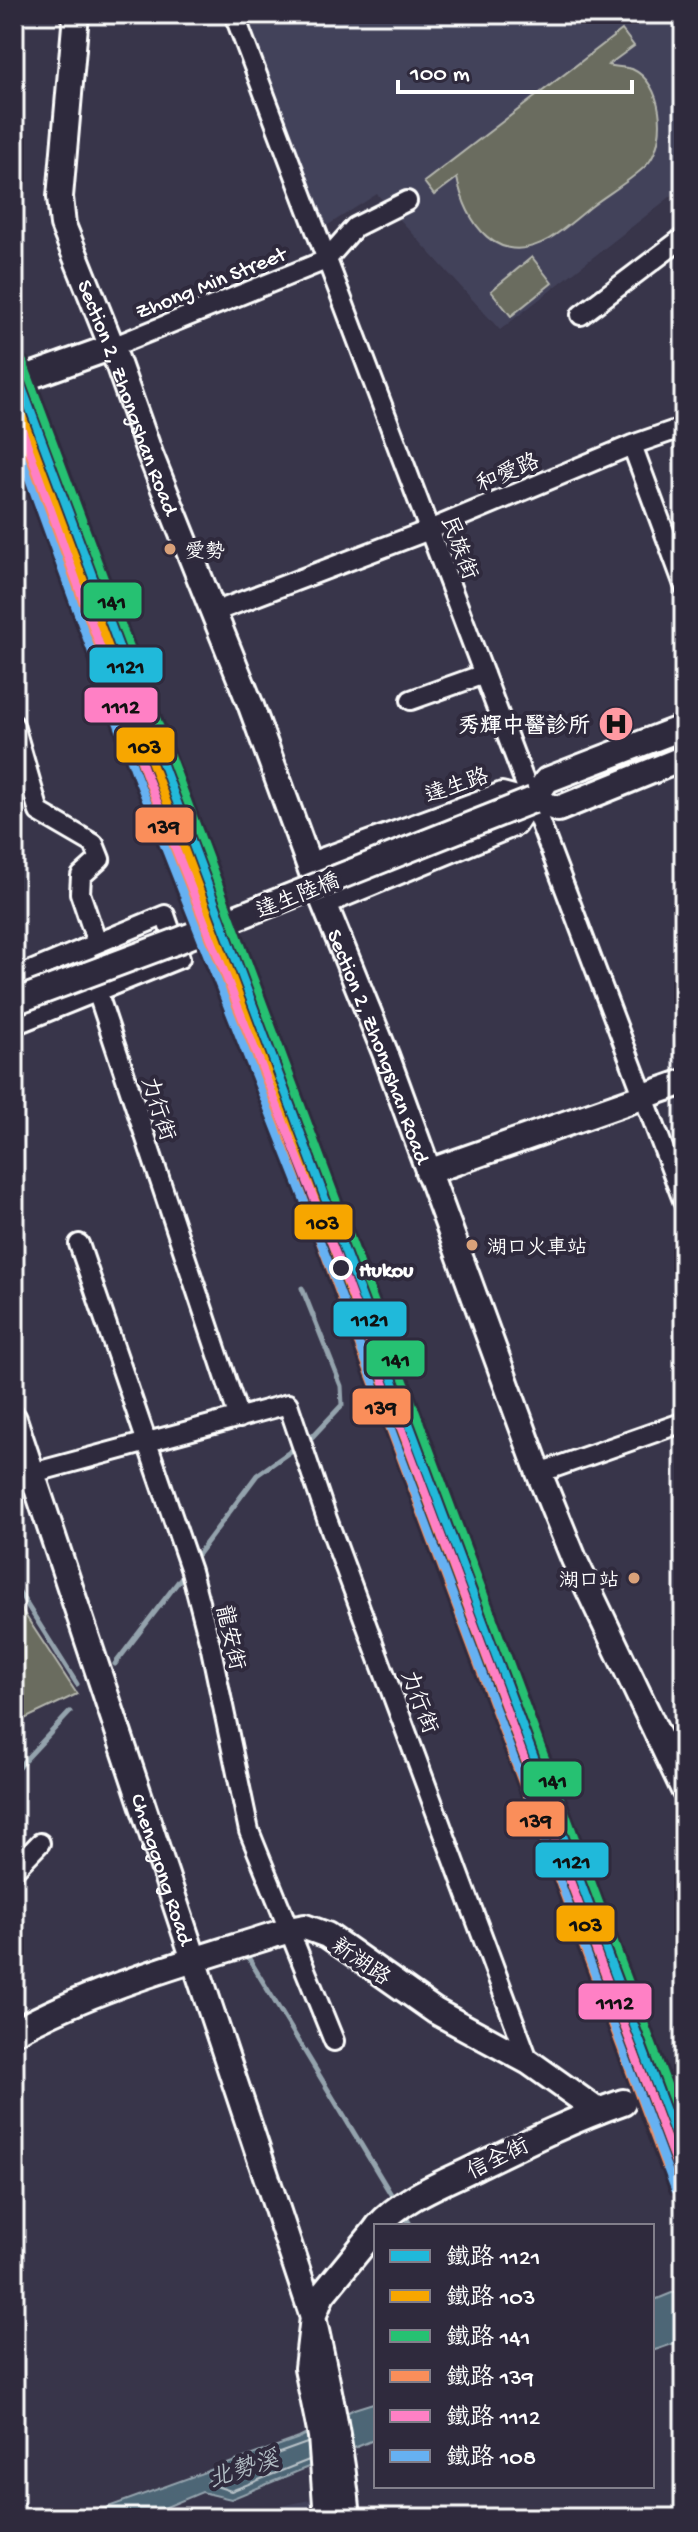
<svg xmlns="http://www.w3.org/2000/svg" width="698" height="2532" viewBox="0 0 698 2532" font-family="'Gochi Hand','LXGW WenKai TC',sans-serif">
<rect width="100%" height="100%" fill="#38354a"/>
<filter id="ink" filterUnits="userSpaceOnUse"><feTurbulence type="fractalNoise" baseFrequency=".0125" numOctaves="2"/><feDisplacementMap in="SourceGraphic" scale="16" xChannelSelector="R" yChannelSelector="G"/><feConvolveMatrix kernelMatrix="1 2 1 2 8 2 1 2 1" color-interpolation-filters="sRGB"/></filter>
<g filter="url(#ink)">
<path fill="#43425a" d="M 244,14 L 684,14 L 684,186 L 500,330 L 377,194 L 325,227 Z
M 314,2499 L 315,2518 L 227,2518 Z"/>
<path fill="#6a6c5e" stroke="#b4b6ae" stroke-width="2" d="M 622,30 L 634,46 L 608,65 C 615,67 625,67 632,69 C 663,83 667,136 650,161 C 641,174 606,195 592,206 C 578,217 564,230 549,239 C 497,269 466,223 457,178 L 434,195 L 424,182 Z
M 532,257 L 552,283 L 511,316 L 491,291 Z
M 14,1598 L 77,1694 L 14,1724 Z"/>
<path fill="#4d6676" stroke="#94a3ad" stroke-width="2" d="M 684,2288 L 684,2340 L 652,2351 L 652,2301 Z
M 376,2402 L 376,2439 L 231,2499 L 202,2492 L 140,2518 L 78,2518 L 299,2438 L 354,2409 Z"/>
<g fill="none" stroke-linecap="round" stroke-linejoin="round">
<path stroke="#b8c2c8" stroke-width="2" d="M 307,2443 L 210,2478 L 207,2483 L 231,2491 L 309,2460"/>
<path stroke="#94a3ad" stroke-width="5" d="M 302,1288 L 341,1386 L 342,1405 L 312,1437
M 198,1554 L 257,1475 L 291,1451
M 14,1584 L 77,1684
M 115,1664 L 181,1578
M 14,1772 L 70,1712
M 248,1957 L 392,2196
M 407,2219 L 411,2226"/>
<path stroke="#4c495c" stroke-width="24" stroke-dasharray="24 12" stroke-linecap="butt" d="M 623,2102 L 684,2080"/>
<defs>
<path id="street" d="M 234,14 L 684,1203
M 581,315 L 684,237
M 112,347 L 326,260 L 355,227 L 407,201
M 632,445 L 684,585
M 214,612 L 429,530 L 632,445 L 684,427
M 411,700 L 484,674
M 14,725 L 39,812 L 94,844 L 100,859 L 81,876 L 80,893 L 97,943
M 308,863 L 502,792 L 533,800 L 516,826 L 325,905
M 83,949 L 239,1418
M 14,978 L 165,915 L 180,958 L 14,1025
M 79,1244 L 191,1571 L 210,1644 L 249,1831 L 334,2041
M 539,1473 L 684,1422
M 14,1478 L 288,1404 L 327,1519 L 529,2062
M 14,1870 L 40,1843"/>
<g id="secondary">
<path id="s1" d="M 76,14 L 60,197 L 63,225 L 112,347 L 150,454 L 251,706 L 315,881 L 386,1055 L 539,1473 L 574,1559 L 684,1790"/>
<path d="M 14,382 L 112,347"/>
<path d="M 684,727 L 547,780 L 533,800 L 558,809 L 684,758"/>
<path d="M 428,1172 L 684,1082"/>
<path id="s2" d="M 14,1419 L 313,2317 C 328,2384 342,2449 348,2518"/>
<path d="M 14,2032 C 99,1985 196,1960 289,1930 L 305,1927 L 327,1935 L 435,2011 L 529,2062 L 598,2111"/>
<path d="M 378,2226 C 403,2198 441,2184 474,2168 C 523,2144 571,2120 623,2102"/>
<path d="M 327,2518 L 321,2436 L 307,2368 L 313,2317 L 322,2295 L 376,2229"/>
</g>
</defs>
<use href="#street" stroke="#fff" stroke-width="24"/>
<use href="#secondary" stroke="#fff" stroke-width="30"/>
<use href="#street" stroke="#2f2a3d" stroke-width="18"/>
<use href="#secondary" stroke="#2f2a3d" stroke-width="24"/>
<defs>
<path id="secondary-bridge" d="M 14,1002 L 180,940 L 533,800"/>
</defs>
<use href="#secondary-bridge" stroke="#fff" stroke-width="30" stroke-linecap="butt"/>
<use href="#secondary-bridge" stroke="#2f2a3d" stroke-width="24"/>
<defs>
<path id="rail-1" d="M 14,366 L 684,2159"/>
<path id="rail-2" d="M 14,394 L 675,2162"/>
<path id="rail-3" d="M 23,362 L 684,2130"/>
<path id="rail-4" d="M 14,422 L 665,2166"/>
<path id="rail-5" d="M 14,407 L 145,771 L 341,1267 L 684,2186"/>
<path id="rail-6" d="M 14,437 L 136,774 L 332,1271 L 675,2189"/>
</defs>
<use href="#rail-1" stroke="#2f2a3d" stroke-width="14"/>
<use href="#rail-2" stroke="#2f2a3d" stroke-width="14"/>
<use href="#rail-3" stroke="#2f2a3d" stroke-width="14"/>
<use href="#rail-4" stroke="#2f2a3d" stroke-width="14"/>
<use href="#rail-5" stroke="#2f2a3d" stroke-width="14"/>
<use href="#rail-6" stroke="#2f2a3d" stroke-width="14"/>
<use href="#rail-1" stroke="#20b9da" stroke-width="8"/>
<use href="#rail-2" stroke="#f7a600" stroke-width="8"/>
<use href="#rail-3" stroke="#26c172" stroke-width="8"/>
<use href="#rail-4" stroke="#fa8e5a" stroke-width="8"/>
<use href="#rail-5" stroke="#ff80c5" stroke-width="8"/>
<use href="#rail-6" stroke="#66b1f2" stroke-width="8"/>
</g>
</g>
<defs>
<symbol id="hospital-disc" viewBox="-11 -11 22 22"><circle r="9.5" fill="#ff9aa2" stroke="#2f2a3d"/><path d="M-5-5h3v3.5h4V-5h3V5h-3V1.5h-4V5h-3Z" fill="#111"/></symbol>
</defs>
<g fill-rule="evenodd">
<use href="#hospital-disc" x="596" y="704" width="40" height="40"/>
</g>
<g fill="#d9a179" stroke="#2f2a3d" stroke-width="3">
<circle cx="170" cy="549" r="7"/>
<circle cx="472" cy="1245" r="7"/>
<circle cx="634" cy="1578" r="7"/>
</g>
<circle fill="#2f2a3d" stroke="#fff" stroke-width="4" cx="341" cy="1268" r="10"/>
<g text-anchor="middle" stroke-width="8" stroke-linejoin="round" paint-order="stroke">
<g font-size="20" fill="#fff" stroke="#2f2a3d" text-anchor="start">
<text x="185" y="557">愛勢</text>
<text x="487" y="1253">湖口火車站</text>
<text x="619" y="1586" text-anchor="end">湖口站</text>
</g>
<g font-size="22" fill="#fff" stroke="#2f2a3d">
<text transform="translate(210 281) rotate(-22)" y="8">Zhong Min Street</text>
<text dy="8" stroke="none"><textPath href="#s1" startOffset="396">Section 2, Zhongshan Road</textPath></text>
<text transform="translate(507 471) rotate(-23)" y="8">和愛路</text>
<text transform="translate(461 547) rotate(69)" y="8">民族街</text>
<text transform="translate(456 784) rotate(-19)" y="8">達生路</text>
<text transform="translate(297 894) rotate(-22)" y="8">達生陸橋</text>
<text dy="8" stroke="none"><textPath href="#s1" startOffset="1092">Section 2, Zhongshan Road</textPath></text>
<text transform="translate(160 1108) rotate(72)" y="8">力行街</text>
<text transform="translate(232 1637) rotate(77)" y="8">龍安街</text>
<text transform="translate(421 1701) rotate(69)" y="8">力行街</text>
<text dy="8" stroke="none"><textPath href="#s2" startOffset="474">Chenggong Road</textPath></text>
<text transform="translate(362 1960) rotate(35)" y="8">新湖路</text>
<text transform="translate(497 2157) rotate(-26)" y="8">信全街</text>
</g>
<g font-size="22" font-weight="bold" fill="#fff" stroke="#2f2a3d" text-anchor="end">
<text x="590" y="732">秀輝中醫診所</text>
</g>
<g font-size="22" font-weight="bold" fill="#fff" stroke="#2f2a3d" text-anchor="start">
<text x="359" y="1276">Hukou</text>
</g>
<g font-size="24" font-style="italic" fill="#afbac1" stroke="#2f2a3d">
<text transform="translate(243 2468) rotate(-18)" y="8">北勢溪</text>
</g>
</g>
<g stroke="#2f2a3d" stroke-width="3">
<rect x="82" y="581" width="61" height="39" rx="8" fill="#26c172"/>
<rect x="88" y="646" width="76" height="38" rx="8" fill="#20b9da"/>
<rect x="83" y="686" width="76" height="38" rx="8" fill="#ff80c5"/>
<rect x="115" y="726" width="61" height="38" rx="8" fill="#f7a600"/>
<rect x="134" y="806" width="61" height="38" rx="8" fill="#fa8e5a"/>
<rect x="293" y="1203" width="61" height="38" rx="8" fill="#f7a600"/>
<rect x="332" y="1300" width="76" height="38" rx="8" fill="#20b9da"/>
<rect x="365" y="1339" width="61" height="39" rx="8" fill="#26c172"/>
<rect x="351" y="1387" width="61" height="39" rx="8" fill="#fa8e5a"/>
<rect x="522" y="1760" width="61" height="38" rx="8" fill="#26c172"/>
<rect x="505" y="1800" width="61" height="38" rx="8" fill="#fa8e5a"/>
<rect x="534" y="1841" width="76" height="38" rx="8" fill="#20b9da"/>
<rect x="555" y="1904" width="61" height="39" rx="8" fill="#f7a600"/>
<rect x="577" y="1982" width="76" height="39" rx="8" fill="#ff80c5"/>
</g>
<g font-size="22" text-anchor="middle" font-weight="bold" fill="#111">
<text x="112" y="608">141</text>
<text x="126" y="673">1121</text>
<text x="121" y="713">1112</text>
<text x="145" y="753">103</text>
<text x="164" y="833">139</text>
<text x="323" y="1229">103</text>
<text x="370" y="1326">1121</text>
<text x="396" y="1366">141</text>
<text x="381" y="1414">139</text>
<text x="553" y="1787">141</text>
<text x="536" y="1827">139</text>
<text x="572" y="1868">1121</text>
<text x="586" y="1931">103</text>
<text x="615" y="2009">1112</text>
</g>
<rect width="698" height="2532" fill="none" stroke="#2f2a3d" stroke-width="48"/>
<rect x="24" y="24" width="650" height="2484" fill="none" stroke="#fff" stroke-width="3" filter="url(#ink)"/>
<rect x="374" y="2224" width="280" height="264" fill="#2f2a3d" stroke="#827f8b" stroke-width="2"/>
<rect x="390" y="2250" width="40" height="12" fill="#20b9da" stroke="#827f8b" stroke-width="2"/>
<text x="446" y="2264" font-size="24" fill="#ffffff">鐵路 1121</text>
<rect x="390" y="2290" width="40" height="12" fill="#f7a600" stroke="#827f8b" stroke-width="2"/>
<text x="446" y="2304" font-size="24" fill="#ffffff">鐵路 103</text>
<rect x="390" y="2330" width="40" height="12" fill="#26c172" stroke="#827f8b" stroke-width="2"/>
<text x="446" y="2344" font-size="24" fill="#ffffff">鐵路 141</text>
<rect x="390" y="2370" width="40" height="12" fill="#fa8e5a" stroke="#827f8b" stroke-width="2"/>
<text x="446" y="2384" font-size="24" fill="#ffffff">鐵路 139</text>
<rect x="390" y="2410" width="40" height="12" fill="#ff80c5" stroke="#827f8b" stroke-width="2"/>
<text x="446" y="2424" font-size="24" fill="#ffffff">鐵路 1112</text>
<rect x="390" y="2450" width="40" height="12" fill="#66b1f2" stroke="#827f8b" stroke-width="2"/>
<text x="446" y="2464" font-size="24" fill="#ffffff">鐵路 108</text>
<path d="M398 80v12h234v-12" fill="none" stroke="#ffffff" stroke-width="4"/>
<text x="410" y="80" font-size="24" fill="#ffffff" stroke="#2f2a3d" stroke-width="6" paint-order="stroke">100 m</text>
</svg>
